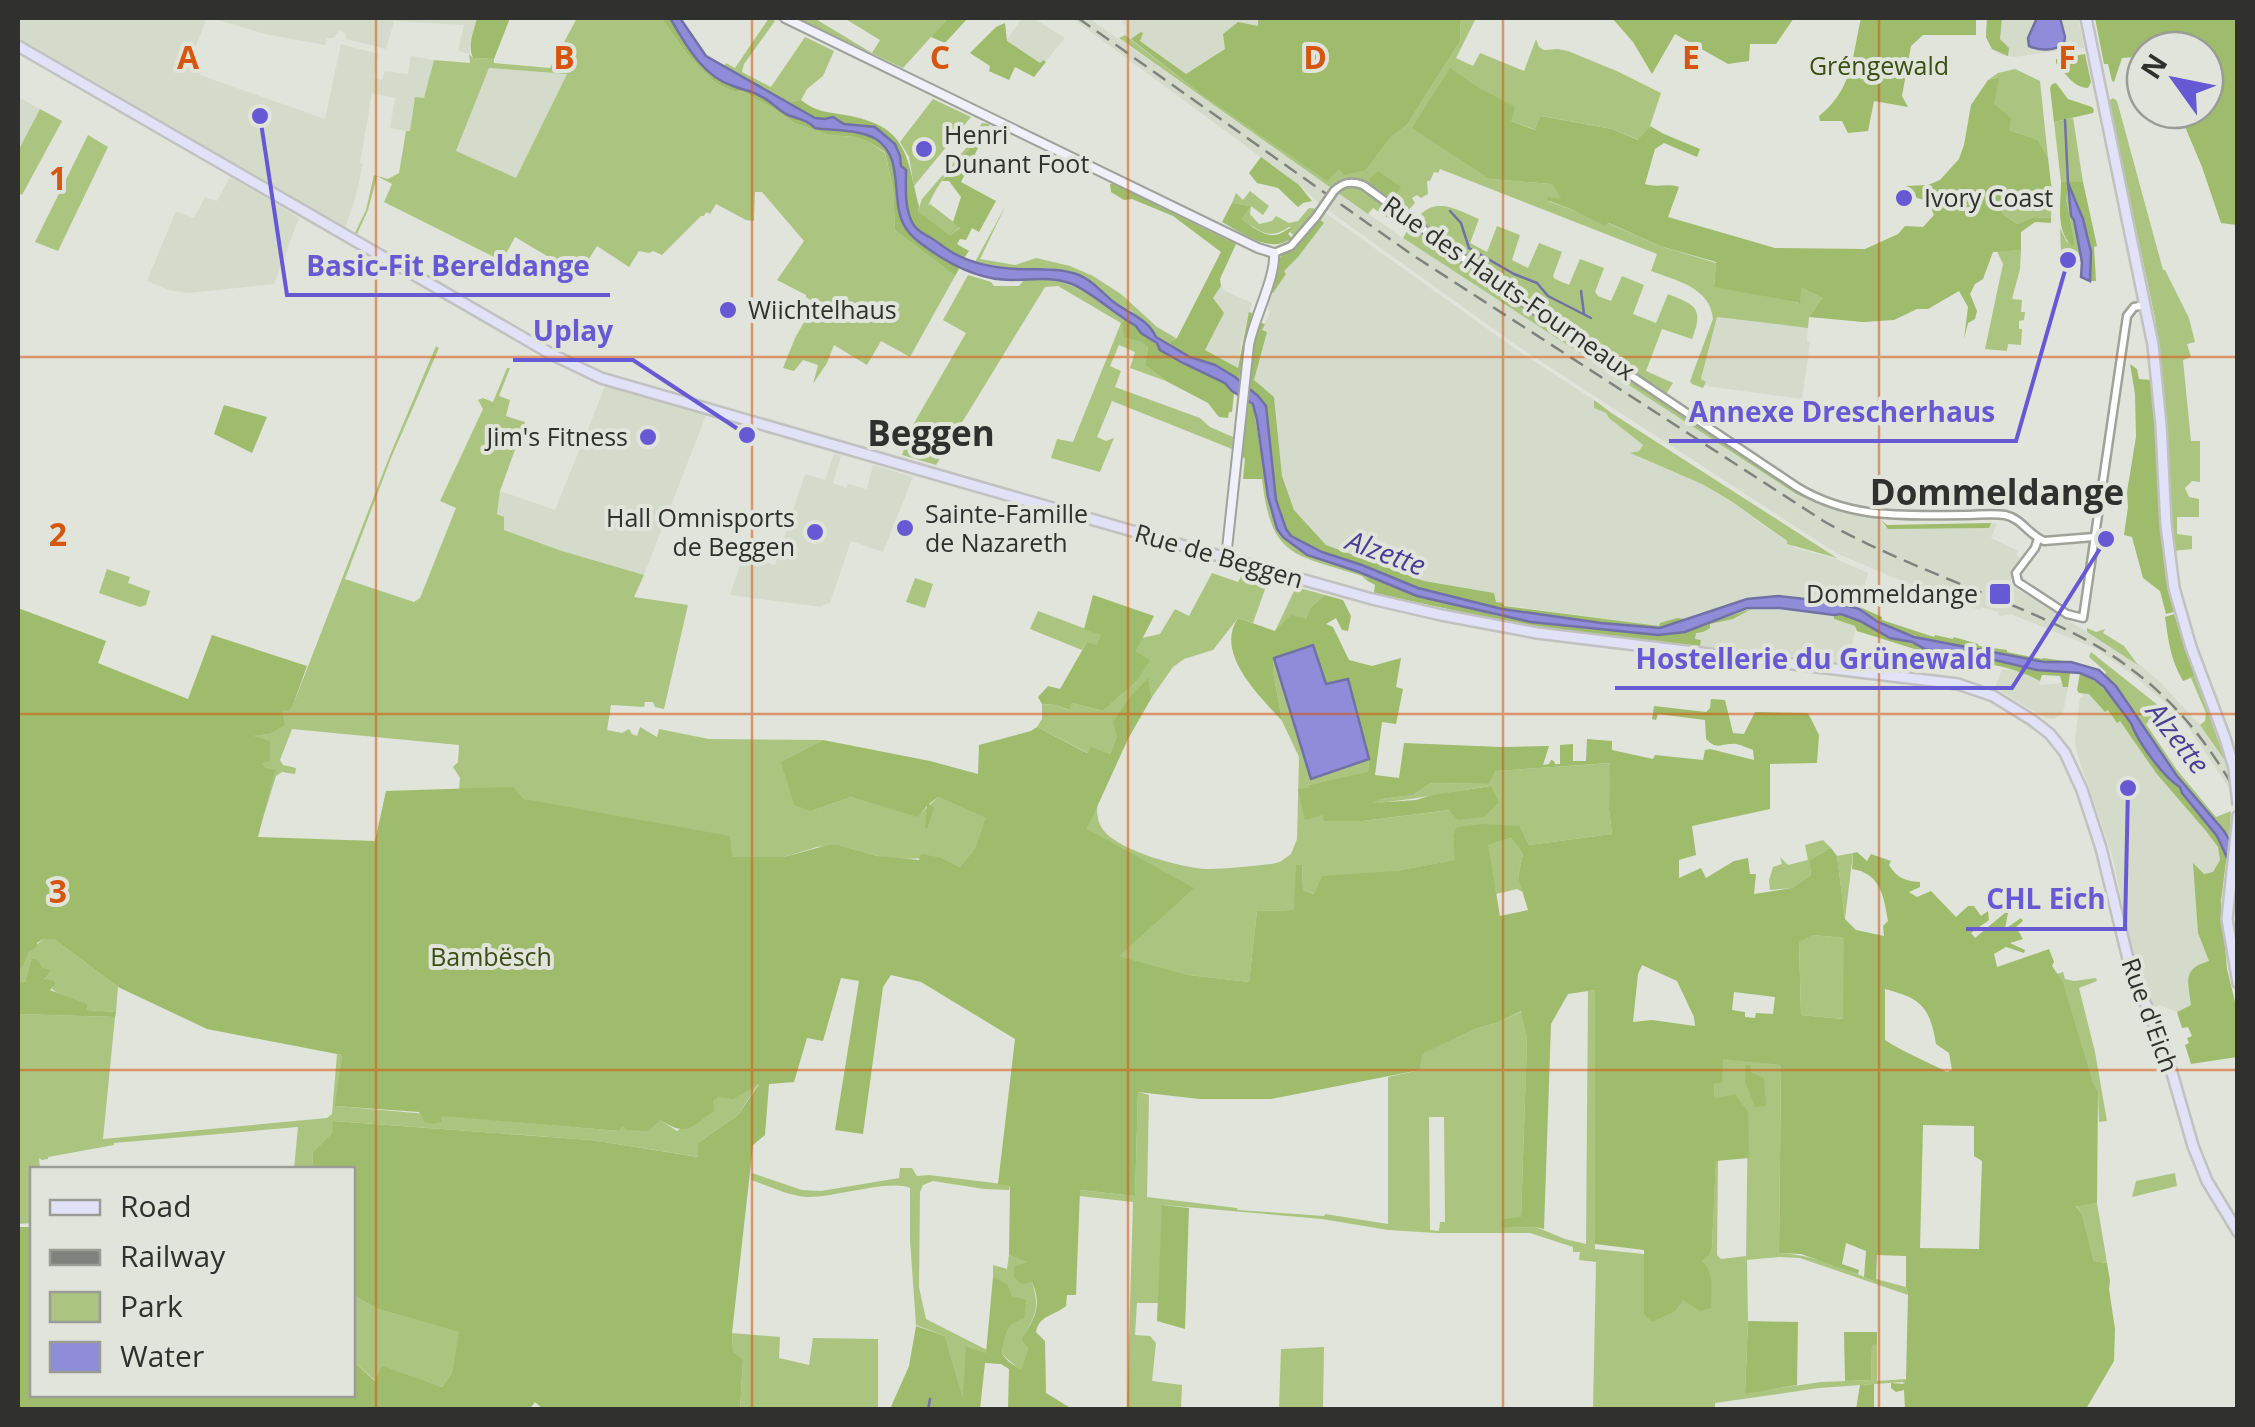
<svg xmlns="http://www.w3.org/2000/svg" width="2255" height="1427" font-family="'Open Sans',sans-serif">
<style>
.built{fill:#d4dbca}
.green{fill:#abc580;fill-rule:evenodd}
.forest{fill:#9ebc6b;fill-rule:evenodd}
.water{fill:#8f8dda;stroke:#7271a6;stroke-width:2.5}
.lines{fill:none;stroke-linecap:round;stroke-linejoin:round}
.stream{stroke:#7271a6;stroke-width:2.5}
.tertiary-casing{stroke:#9ea299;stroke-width:11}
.secondary-casing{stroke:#9ea299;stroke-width:12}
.primary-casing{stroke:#c1c1c0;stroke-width:14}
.tertiary{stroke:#fff;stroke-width:6}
.secondary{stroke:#f0f0fb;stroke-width:8}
.primary{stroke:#e1e2f7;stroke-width:9}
.rail{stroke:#80837d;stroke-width:2.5;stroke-dasharray:15 8;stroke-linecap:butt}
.tertiary-bridge-casing{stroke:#9ea299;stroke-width:11;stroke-linecap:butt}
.primary-bridge-casing{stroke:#c1c1c0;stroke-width:14;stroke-linecap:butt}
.tertiary-bridge{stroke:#fff;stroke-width:6}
.primary-bridge{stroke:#e1e2f7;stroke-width:9}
.grid{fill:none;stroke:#d6550f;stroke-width:2.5;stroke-opacity:0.55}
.poi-dot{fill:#6759d3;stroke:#e0e4da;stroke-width:4}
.labels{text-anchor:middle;stroke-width:8;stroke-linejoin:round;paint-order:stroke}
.park-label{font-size:25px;fill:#3b4e13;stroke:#e0e4da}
.poi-label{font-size:25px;fill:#30312e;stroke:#e0e4da;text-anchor:start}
.street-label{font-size:25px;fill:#30312e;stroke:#e0e4da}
.water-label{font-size:28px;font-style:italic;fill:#483e98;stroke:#e0e4da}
.district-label{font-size:35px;font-weight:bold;fill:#30312e;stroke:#e0e4da}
.grid-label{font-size:32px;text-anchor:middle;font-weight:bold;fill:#d6550f;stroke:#e0e4da;stroke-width:8;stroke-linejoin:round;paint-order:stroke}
.leader{fill:none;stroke:#6759d3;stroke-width:4}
.callout-dot{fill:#6759d3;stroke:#e0e4da;stroke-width:4}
.callout-label{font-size:28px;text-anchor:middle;font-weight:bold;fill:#6759d3;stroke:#e0e4da;stroke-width:8;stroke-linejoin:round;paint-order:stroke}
</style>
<rect width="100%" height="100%" fill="#e0e4da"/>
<g class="built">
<path d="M18,18H207L188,66L201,71L200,75L325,119L341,44L378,54L374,78L382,80L385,71L408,74L411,56L434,60L424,99L415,98L410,132L390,128L395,98L372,93L360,163L363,164L355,199L343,233L18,46Z"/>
<path d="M212,18H477L469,48L470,54L458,51L464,25L394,21L386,49L346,39L345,33L339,31L334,38H327L325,45L265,34Z"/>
<path d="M1022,18H1033L1065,38L1045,62L1043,61L1040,64L1006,41Z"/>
<path d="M1072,18H1089L1403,238L1796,494L1858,516L1881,520L1884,527L1988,528L1991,523L1997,524L1991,538L2018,551L2016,555L2020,558L2010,571L2012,572L2010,585L2139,664L2160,682L2200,725L2219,750L2237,781V800L2182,718H2179L2169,706L2133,675L2095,648L2011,614L2002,616L1998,615V612L1981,607L1980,610L1949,601L1836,553L1516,345L1321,205L1299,185Z"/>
<path d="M1126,18H1300L1197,91L1125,35L1126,26L1123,23Z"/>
<path d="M1987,18H2078L2084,48L2013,57L2001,55L1992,49L1986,37Z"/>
<path d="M489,68L567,74L516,179L456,152Z"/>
<path d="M18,97L40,109L18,151Z"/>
<path d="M230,177L299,218L274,284L188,293L169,290L147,281L176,211L194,218L205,197L217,201Z"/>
<path d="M1324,212L1514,348L1594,400V408L1606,413L1609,418L1643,445L1640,451L1632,452L1640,458L1702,484L1732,502L1795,548L1834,558L1868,573L1859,609L1832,602L1761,597L1747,599L1686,619L1677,618L1661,623L1660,626L1503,605L1496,602L1494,593L1424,581L1326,545L1294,510L1282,476L1274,397L1253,380L1261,330L1270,313L1267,306V302L1286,274L1284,271L1298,257L1324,223L1319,219Z"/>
<path d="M1221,286L1225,291L1252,303L1241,344L1238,369L1205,350L1224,313L1212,299Z"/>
<path d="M1717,317L1808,328L1807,341L1810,342L1802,399L1705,386L1706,382L1701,380Z"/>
<path d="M608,385L706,415L644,575L559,550L504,530V517L497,514L500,491L555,510L604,389Z"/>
<path d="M834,454L841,456L833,483L846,488L848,484L867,489L873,465L913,477L883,552L851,541L830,603L823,605L822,607L730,595L743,556L775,565L805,474L825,480Z"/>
<path d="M1753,608L1808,611L1834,615L1835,620L1856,626L1848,663L1700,646V640L1695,639V632L1710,624L1733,619Z"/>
<path d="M2002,669L2024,672L2040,681L2039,685L2062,683L2063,687H2068L2063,713L2054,719L2046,718L1995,688Z"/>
<path d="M2083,693L2090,694L2105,711L2108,710L2117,722L2120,721L2156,773L2207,831L2218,847L2220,860L2213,872L2204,874L2195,865L2198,933L2209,961L2188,981L2191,1005L2177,1012L2160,1005L2153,1008L2133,959L2113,858L2076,750L2075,740L2080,698H2083Z"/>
</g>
<g class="green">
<path d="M577,18H661L687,54L712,80L723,87L735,92L742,91L776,110L794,123L829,135L855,137L869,142L885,153L893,188L895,230L955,276L910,357L881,341L867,365L834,345L827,363L813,384L818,365L803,360L794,371L783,368L795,338L815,303L806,297V295L777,280L804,241L762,192H755L754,221L746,220L716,204L710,214L706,212L704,216H701L662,255L653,251L649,253L639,251L629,267L597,246L579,275L515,237L502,261L384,202L392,184L377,176L368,210L357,234L355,233L366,210L374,175L388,179L399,173L406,131H410L415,97L424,98L434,60L470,63L469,54L473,58L494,59V63L550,68ZM489,68L567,74L516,178L456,151Z"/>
<path d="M769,18L775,21L744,64L742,72L771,87L805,37L834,51L823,76L807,89L801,100L793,101L791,104L730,69L723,68L726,63L735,68Z"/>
<path d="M797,18H814L872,53L880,40L844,18H948L903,68Z"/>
<path d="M1461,18H1476L1456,58L1473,66L1480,53L1524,71L1536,39L1539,47L1544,50L1558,49L1568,51L1619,72L1661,93L1650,126L1639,140L1612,129L1542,116L1536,130L1511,121L1483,90L1451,69L1490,179L1552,184L1562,200L1548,201L1608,223L1660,246L1716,263L1714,286L1799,303L1800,286L1822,298L1809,317L1808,328L1717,317L1701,379L1706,382L1703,388L1692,384L1690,381L1713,319C1710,287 1677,281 1651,271L1657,254L1440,169L1438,173L1434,172L1430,181H1427L1428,194L1421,198L1417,195L1412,198L1415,203L1404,215L1427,230L1423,221L1425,218L1421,214C1439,197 1459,211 1479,219L1470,243L1487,252L1497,226L1520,235L1512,260L1528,268L1539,243L1562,252L1553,276L1555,279L1569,285L1580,259L1604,268L1595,292L1598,296L1611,301L1622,276L1644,285L1633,314L1656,323L1668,294C1696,305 1704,308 1692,339L1662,329L1646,371L1673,383L1664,397L1810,494L1808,499L1796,494L1403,238L1407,231L1373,208L1368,214L1119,38L1125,35L1197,91L1339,169L1366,170L1392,136L1407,125L1460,41Z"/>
<path d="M2015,69L2040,81L2048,158L2038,140L2009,130L2003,113L1993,104L1998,77L1988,80L1998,73Z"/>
<path d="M2113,98L2117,101L2163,270H2165L2189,318L2195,342L2187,344L2191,357L2183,360L2191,441H2200V482L2192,481L2185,488L2189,497L2199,499V517H2177V534L2192,536V549L2173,551L2163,383L2155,318L2109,101Z"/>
<path d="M933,99L971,117L914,186L909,157L900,142Z"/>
<path d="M40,109L62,121L22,195L18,193V151Z"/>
<path d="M2073,118L2083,182H2061L2054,122Z"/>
<path d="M982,123L990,124C983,138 977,139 968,150C951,168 937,184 928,206L930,204L960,227L950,237L918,211L922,199L973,140L972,138Z"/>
<path d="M88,135L108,147L58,251L35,242Z"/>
<path d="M2037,186L2047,194L2052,192L2051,218L2034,217L2017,224L2003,214L2001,205L2015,192Z"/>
<path d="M2069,190L2082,262H2080L2077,251L2061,253L2060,228L2067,242L2075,244L2066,197Z"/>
<path d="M1250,191L1269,206L1263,215L1251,206L1250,214L1259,224L1272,221L1276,216L1289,223L1298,221L1309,208L1318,209L1295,237L1290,232L1293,228L1289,227C1267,242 1260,229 1240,219L1250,206L1232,203L1236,193L1243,200Z"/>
<path d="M1006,205L980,259L1015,265L1036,258L1070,266L1093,276L1121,294L1157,327L1176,338L1171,341V345L1156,337L1130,310L1118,306L1091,282L1050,268L1016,269L975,262Z"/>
<path d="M2021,250L2020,269L2012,299L2022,300L2021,312H2025L2024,320L2019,321V329H2022L2021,345L2008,344L2007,351L1985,349L2003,264L1997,251Z"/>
<path d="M968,275L991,282L994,286H1019L1023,281L1010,280C1064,273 1082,289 1124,320L1122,323L1148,347L1145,365L1166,381L1130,368L1135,352L1119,345L1110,366L1121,371L1115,387L1200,418L1210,427L1233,437L1232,449L1112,401L1097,437L1106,441L1114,438L1100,472L1051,458L1057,439L1073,442L1121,323L1058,286L1045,287L936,465L902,455L905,446L902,444L966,333L943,320Z"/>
<path d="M436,346L439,348L391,458L345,579L414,602L420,598L456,508L440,501L483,409L478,400L483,398L493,402L507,368H510L499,396L510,400L506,416L525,422L500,491L497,514L504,517V530L559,550L644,575L634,597L688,605L664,709L655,707L653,702H645L644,707L611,705L607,730L622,733L629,729L632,734L637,736L640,727L657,737L659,729L709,739L823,740L782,762L811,811L851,797L918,816L938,797L987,818L975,848L960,867L942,858L893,859L877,856L839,845L817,847L784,857H732L524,799L513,788L459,790L460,778L453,767L458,762L459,745L292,729L280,760L283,765L296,768L295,774L282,772L276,776L257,837L266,768L261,762L257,739L251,736L269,734L281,711L293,705L390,455Z"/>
<path d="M1594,400L1613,414L1837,558L1787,544V541L1731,501L1702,484L1630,453L1639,451L1643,445L1609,418L1606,413L1594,408Z"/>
<path d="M1262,479H1265C1277,561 1306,550 1370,576L1366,580L1362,576C1294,554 1271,559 1262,479Z"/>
<path d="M107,569L130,577L128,583L150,591L146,605L140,607L99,593Z"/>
<path d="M1244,571L1269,578L1253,623L1238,618L1213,650L1184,659L1173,667L1152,697L1148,679L1117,736L1110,754L1092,748L1088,753L1037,727L1042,719V704L1056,705L1068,710L1072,703L1103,711L1137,681L1149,660L1136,651L1142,638L1160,634L1175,609L1189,616L1212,573L1238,582Z"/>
<path d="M915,578L933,584L925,608L906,602Z"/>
<path d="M1296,587L1325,595L1310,608L1306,619L1275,631Z"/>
<path d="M1038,611L1102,635L1097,646L1087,642L1082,650L1030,629Z"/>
<path d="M2087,628L2096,632L2105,629L2103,633L2124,646L2138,665L2087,632Z"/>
<path d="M2091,652L2164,710L2146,724L2177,770L2216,817L2231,811L2229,842L2224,831L2177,776L2116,686L2105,675L2106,672L2089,657Z"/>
<path d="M1274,658L1311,778L1369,759L1368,773L1309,785L1307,788L1323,814L1325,821H1363L1450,810L1490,786C1450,792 1411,800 1370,804L1381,799L1413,795L1431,783L1489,784L1496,771L1611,763L1609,809L1612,834L1529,845L1520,826L1453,835L1456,860L1395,871L1315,894L1303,890L1302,865L1294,910L1257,911L1249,982L1189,975L1118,956L1087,829L1098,801C1096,812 1097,822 1104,831C1120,851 1182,868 1207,869C1228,869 1250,866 1271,864L1280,862L1291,854L1297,839L1299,757L1282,721L1273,671Z"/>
<path d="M2195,676L2226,762L2200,725L2205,721L2206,713L2191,678Z"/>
<path d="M1511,838L1523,854L1518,877L1525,893L1517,889L1496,894L1487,845Z"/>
<path d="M1823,840L1831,848L1809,860L1811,875L1792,888L1770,890L1769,880L1773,867L1782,864L1780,857L1788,865L1808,860L1805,845Z"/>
<path d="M1853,853L1845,919L1837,856Z"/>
<path d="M1813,935L1844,938V1019L1801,1015L1799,941Z"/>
<path d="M43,939H54L118,987L116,1012L87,1010L86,1004C66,996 43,993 43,968L31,959L25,982L18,981V964L22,967L29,952Z"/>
<path d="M2063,972L2065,979L2074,981L2096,978L2097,981L2079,988L2095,1052L2107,1121L2099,1122L2098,1091L2093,1082L2063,983L2057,974Z"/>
<path d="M1596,990L1595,1249L1644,1254L1645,1315L1702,1261L1712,1247L1716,1160H1718L1717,1255L1721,1259L1746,1256L1748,1112L1715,1100L1714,1083L1723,1058L1781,1065L1779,1253C1813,1255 1842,1267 1873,1281L1876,1279L1906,1287L1908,1295L1800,1258L1779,1257L1747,1260L1748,1321L1745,1393L1821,1382L1871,1380L1872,1344H1877V1381L1906,1379L1904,1385L1903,1382L1819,1388L1715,1403V1409H1593L1596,1262L1579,1260L1580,1252H1573V1247L1530,1233H1436L1388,1230L1322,1219L1163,1205L1158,1303H1137L1135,1335L1150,1336L1156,1343L1152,1381L1182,1385L1181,1409H1127L1133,1202L1079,1196V1190L1135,1196L1138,1092L1149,1095L1147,1197L1237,1208L1238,1210L1324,1216L1325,1214L1388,1224V1077L1420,1070L1421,1054L1475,1029L1499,1022L1522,1011L1527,1039L1521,1218L1504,1228L1536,1227L1565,1239L1586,1244L1588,991ZM1429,1117H1444L1445,1222H1440L1439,1231L1430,1230Z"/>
<path d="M18,1014L115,1017L103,1139L327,1118L332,1114L337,1054L342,1055L336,1106L619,1131L623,1127L660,1120L677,1131L719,1097L760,1081L738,1115L698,1143L699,1157L591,1140L334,1121L332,1133L313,1152L312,1169H294L298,1127L114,1143V1145L48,1157V1159L42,1160L39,1158L40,1169L32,1170V1223L18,1224Z"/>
<path d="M900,1168H912L917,1176L929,1175L1010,1185L1009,1190L984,1189L933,1181L923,1185L920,1192L919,1287L926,1319L987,1350L986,1354L967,1346L964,1402L945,1336L916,1325L910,1240V1188C888,1179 835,1198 806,1197C787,1195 769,1186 751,1180L752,1173L802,1190L821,1191L899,1178Z"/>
<path d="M2175,1173L2177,1186L2132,1197L2136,1181Z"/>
<path d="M2097,1203L2107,1263L2094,1261L2082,1214L2076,1205Z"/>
<path d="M1009,1255L1028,1262C1035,1303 1045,1302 1021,1340L1028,1349L1021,1371L1002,1354L1004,1332L1015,1321L1012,1296L993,1277V1265L1007,1269Z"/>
<path d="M353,1295L378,1309L460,1332L452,1372L442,1387L382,1367L376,1381L353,1361Z"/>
<path d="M732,1333L780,1337L779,1358L809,1365L813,1338L878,1339V1409H740L743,1359L733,1352Z"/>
<path d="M1324,1347L1323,1409H1279L1281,1349Z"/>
</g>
<g class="forest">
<path d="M477,18H510L494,59L473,58C467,45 474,31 477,18Z"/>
<path d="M661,18H670L690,51L743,87L765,98L789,116H796L812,124L815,128C834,131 862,129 877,141C904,161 889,197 903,223C909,234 947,261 960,267L955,276L895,230L893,188L885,152L869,142L855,137L829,135L794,123L776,110L742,91L735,92L723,87L712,80L687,54Z"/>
<path d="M948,18H968L945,43L931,37Z"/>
<path d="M1258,18H1461L1460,41L1407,125L1392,136L1366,170L1344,175L1339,169L1327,181L1197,91L1131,39L1141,32L1143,33L1140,41L1186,74L1225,49L1223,34L1238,22L1258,26Z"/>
<path d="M1612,18H1794L1776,44H1750L1749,61L1728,64L1675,34L1652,74L1633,42Z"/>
<path d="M1861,18H1976V35H1923L1911,46L1902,96L1908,107L1874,101L1868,131L1848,133L1842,121H1820L1819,116C1853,89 1852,57 1861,18Z"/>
<path d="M1987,18H2002L2000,39L2009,48L2008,56L1992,49L1986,37Z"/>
<path d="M2095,18H2237V225L2221,223L2202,167L2178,110H2205V50H2145V56L2122,58L2114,82L2112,81L2108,64H2104Z"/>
<path d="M1005,23L1007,41L1040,63L1043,60L1046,62L1034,77L1015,67L1009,80L989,71L990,66L970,53L996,27Z"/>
<path d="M2085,54L2091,82L2088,88C2074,88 2065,73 2056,63V59Z"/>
<path d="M1450,68L1483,90L1515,107L1511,121L1535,130L1541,116L1612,129L1638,140L1650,126L1664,134L1700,149L1697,157L1664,143L1655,149L1645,184C1657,188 1667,183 1679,187L1668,217L1775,248L1865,249L1898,234L1905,226L1923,227L1934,215L1928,201L1917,198L1906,189V186L1928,185L1940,180L1959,159L1964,145L1971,105L1988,80L1999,77L1994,104L2011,118L2009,130L2038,140L2048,158L2052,192L2047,194L2037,187L2028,198L2015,192L2001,205L2003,214L2017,224L2034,217L2051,218V223L2035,222L2021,232V250L1993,252L1983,279L1975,284L1970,294L1977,311L1975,319L1968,323L1964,339L1968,307L1959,291L1928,309H1917L1894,320L1863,322L1809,317L1822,298L1801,287L1800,303L1714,287L1716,262L1660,246L1609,223L1604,225L1573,210L1547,200L1548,197L1561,199L1552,184L1490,179L1412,128Z"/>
<path d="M2056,83L2068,99L2092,107L2094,110L2093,113L2054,122L2050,88L2052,84Z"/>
<path d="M801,100C816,112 827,112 845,115C908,126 906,154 919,206L918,211L950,236L960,228L953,222L961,197L949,181H942L973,144L983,138L961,182L996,201L979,232L972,228L966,240L960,239L957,244L969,251L964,258L920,233L913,223L907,207L906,171L901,166L900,156L894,144L875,128L844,124L833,117C817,122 805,112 791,104L793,101Z"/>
<path d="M1261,157L1299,185L1312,201L1303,203L1298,207L1278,188L1257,183L1249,173Z"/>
<path d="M1378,171L1401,187L1397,193L1385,194L1370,183L1369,179Z"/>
<path d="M2061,182H2083L2097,246L2094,247L2096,281H2090C2094,257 2083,205 2069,187L2066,198L2075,244L2072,246C2055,230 2061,204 2061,182Z"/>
<path d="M1114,183L1155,201L1158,206L1236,244L1220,279L1221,286L1213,298L1224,313L1205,350L1238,368L1249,312L1252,313L1244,344L1239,381C1217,366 1193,359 1171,345V341L1177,338L1221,252L1173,216L1132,199L1124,200L1111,192L1110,184Z"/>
<path d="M1232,203L1251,206L1241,219C1251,225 1265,239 1279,234C1284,232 1288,228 1294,227L1288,234L1292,238C1270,255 1243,233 1222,222Z"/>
<path d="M1319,219L1324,223L1298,257L1284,271L1286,274L1273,293L1269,289L1280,257L1301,241Z"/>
<path d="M1124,320L1137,326L1141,333L1183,363L1225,383L1234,393L1232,412H1229L1228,418L1219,417L1208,403L1166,381L1145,365L1148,347L1142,342L1124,337L1122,323Z"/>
<path d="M1261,323L1265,324L1262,330L1267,332L1254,380L1274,397L1282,476L1294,510L1326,545L1424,581L1494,593L1496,602L1503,603L1504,606L1659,626L1660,623L1677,618L1686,619L1660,628L1601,623L1502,609L1418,589L1362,565L1311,547L1291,536L1286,529L1276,500L1258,396L1249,388C1251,367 1250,340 1261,323Z"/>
<path d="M2130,364L2137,369L2139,379L2151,380L2162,538L2174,612L2166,614L2160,591L2143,578L2132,537L2124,535L2128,507L2127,492L2136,437L2135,394Z"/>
<path d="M1247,401L1253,404L1265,479H1243L1245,458L1241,457Z"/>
<path d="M224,405L267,417L252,453L214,434Z"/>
<path d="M1881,520L1887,525L1991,523L1989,528L1888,529Z"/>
<path d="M1370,576L1390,586L1498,616L1631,633L1685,632L1753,608L1733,619L1710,624V628L1703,632L1696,633L1695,639L1701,640L1700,646L1531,627L1374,593L1375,585L1366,580Z"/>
<path d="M1093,595L1154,616L1136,651L1150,660L1137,681L1103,711L1072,703L1069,710L1056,705L1042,704L1038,697L1048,686L1060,689L1087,642L1097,645L1101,635L1084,629Z"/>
<path d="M1325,595L1343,600L1351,616L1348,631L1342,630L1336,618L1326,624L1333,627L1349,660L1372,666L1401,658L1396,687L1403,689L1396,724L1382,722L1375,775L1399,778L1404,743L1501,747L1549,746L1543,765L1549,764L1551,760L1554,761L1555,764H1560V745L1573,744V761H1586L1587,739L1612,741V750L1653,759L1655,755L1703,760L1705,750L1710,749L1754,760L1753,750C1747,748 1738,743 1732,744C1719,744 1717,750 1706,739L1705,720L1658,714L1656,720L1652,719L1654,706L1706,712L1710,708L1711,699L1725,700L1733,733L1744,734L1755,712L1808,713L1819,735L1817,763L1770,764V809L1692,826L1696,855L1679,860V878L1701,868L1706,878L1734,861L1748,858L1750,874H1756L1754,894L1792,888L1811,875L1809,860L1831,848L1837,856L1845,919L1856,930L1884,936L1883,926L1888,921C1884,896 1880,873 1852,869L1853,853L1857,852L1867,861L1871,854L1891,861L1889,865C1897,878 1905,881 1920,882V887L1909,892L1917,897L1931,891L1956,917L1968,906H1974L1981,916L1988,911L1989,920L1971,933L1975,938L2019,901L2008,913L2005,929L2021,918L2023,921L2016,927L2023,939L2010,943L2025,950L2024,953L2006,947L1994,954L1997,967L2049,949L2054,962L2052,966L2063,982L2093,1082L2098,1091L2097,1203L2076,1206L2082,1214L2094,1261L2107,1263L2110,1281L2109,1289L2115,1329L2114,1361L2086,1409H1905L1904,1390L1896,1392L1891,1388V1383L1904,1384L1906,1379L1908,1295L1906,1287V1256L1877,1255L1876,1282L1864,1277L1866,1251L1846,1243L1842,1264L1859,1270L1858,1274L1801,1254L1779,1253L1781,1065L1723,1059L1722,1083H1714L1715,1099L1735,1094L1748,1112L1749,1158L1716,1161L1712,1247L1709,1255L1702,1261C1715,1273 1711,1291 1711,1308L1700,1311L1683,1300L1675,1311L1652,1322L1644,1314V1250L1595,1244V990L1568,994L1551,1024L1544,1229L1536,1227L1504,1228L1501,1224L1504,1219L1521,1217L1527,1039L1521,1011L1499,1022L1475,1029L1422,1054L1420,1070L1271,1099H1200L1138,1092L1135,1196L1080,1190L1076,1295H1067L1066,1306C1054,1316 1039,1315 1036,1332L1045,1341L1046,1393L1072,1409H1008L1009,1369L1001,1364L985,1363L980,1409H890L909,1366L916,1326L945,1336L963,1398L966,1346L986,1353L993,1277L1007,1284L1012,1296L1026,1300L1024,1319C1005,1323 1004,1337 1002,1354L1008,1361L1021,1370L1028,1349L1021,1340C1034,1319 1043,1307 1032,1282L1022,1284L1014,1277V1267L1027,1262L1009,1255L1010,1186L998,1184L1015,1039L921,982L891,975L883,987L863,1134L835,1130L859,981L841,978L823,1041L807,1038L794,1082L769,1084L765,1135L753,1145L732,1333L733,1352L743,1359L740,1409L544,1410L535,1402L529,1410L18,1409V1227H32V1394H352L353,1361L375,1381L382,1366L442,1387L452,1372L459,1332L378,1309L353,1295L352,1170L312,1169L313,1152L332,1133L333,1121L591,1140L698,1157V1143L738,1115L759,1084L733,1099L719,1097L713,1102L714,1111C689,1128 688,1137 660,1120L648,1131L627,1130L623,1127L619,1131L442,1116L441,1122L432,1124L425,1122L419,1112L335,1106L342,1055L207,1029L118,987L54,939H43L37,943V946L29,952L22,968L18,964V608L106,641L98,663L188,699L212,635L307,666L293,705L289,710L282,711L285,725L269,734L253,736L270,741V761L262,763L266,768L275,770L258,837L375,841L386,791L513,787L524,799L730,836L732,857H784L828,845H839L877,856L919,860L921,854L942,858L960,867L975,848L986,818L938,797L929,804L934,808L927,829L925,828L927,806L918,817L851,797L811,811L794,805L781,762L823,740L930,761L978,774L979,745L1031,731L1037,727L1087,753L1091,747L1110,754L1117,736L1113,722L1129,698L1148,678L1152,697L1128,739L1087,829L1194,888L1119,956L1189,975L1249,982L1257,911L1294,910L1296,865H1302L1303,890L1314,894L1322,876L1395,871L1455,860L1453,835L1457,827L1484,824L1520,826L1529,845L1612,834L1609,809L1610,763L1496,771L1489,784L1431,783L1413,795L1381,799L1373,803L1416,800L1432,795L1491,786L1499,802L1484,817L1458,820L1449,810L1363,821H1324L1323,815L1305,820L1298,789L1307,788L1309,785L1368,772L1369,759L1348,680L1327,684L1274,658L1273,671L1282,721C1260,696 1214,654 1238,618L1275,631L1291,615L1306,619L1310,608ZM1511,838L1523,854L1518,877L1528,910L1500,916L1488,845ZM1813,935L1844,938L1843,1019L1801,1015L1799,942ZM1642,965L1677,981L1694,1017L1695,1026L1652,1020L1633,1022L1638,974ZM1885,989C1920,998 1930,1006 1936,1044L1949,1053L1952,1070L1947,1072C1926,1061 1905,1053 1885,1040ZM1734,992L1775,997L1773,1014L1756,1013L1755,1018L1745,1017V1012L1732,1010ZM1923,1125L1974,1126V1156L1982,1161L1979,1249L1920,1248Z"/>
<path d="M1860,607L1882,617V620L1934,637L1935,635L1953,639L1954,637L1978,644L1979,646L2007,650V652L2042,659L2043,658L2071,662C2024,663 1890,641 1860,607Z"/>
<path d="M1841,614L1860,621L1890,638L1922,646L1924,652L1857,631L1855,626L1834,619V615Z"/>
<path d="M2174,614L2195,676L2183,681C2170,657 2169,644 2165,617Z"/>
<path d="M1967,657L2070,673L2068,687H2063L2060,676L2042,675L2040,681C2019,669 1991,664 1967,660Z"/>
<path d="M2080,673C2104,683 2116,703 2131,723C2138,742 2163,777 2180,787L2182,793L2217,836L2227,854L2221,901L2227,969L2237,1010V1057L2191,1064L2185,1045L2189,1043L2187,1038L2192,1036L2188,1027L2182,1028L2177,1012L2191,1005C2188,981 2182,969 2209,961L2198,933L2193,863L2204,874L2213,872L2220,860L2218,847L2206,831L2156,773L2120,721L2117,723L2108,710L2105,712L2089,694L2079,693L2077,690Z"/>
<path d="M31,959H36L43,968L51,970L44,979L54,981L55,984L50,990L87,1004V1010L116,1012L115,1017L18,1014V981L25,982Z"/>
<path d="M1746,1065H1750L1751,1072L1764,1078L1766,1106L1755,1107L1745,1081Z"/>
<path d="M1162,1205L1189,1208L1185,1329L1157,1321Z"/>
<path d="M1748,1321L1798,1322L1797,1385L1745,1394Z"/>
<path d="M1844,1332H1877V1344L1872,1345L1871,1380L1845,1381Z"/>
<path d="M1874,1384V1409H1856L1860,1385Z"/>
</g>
<g class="water">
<path d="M670,18H680L706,56L815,118L825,119L833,117L844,124L875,127L895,144L900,156L901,166L906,170C906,188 904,208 913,224C918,232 923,233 931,238C938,242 943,247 950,251C969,263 995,268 1017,269C1038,270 1058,267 1079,275C1094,281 1103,294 1115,303C1130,314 1148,319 1156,337L1190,357L1215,365L1235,377L1258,396L1266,406L1276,500L1286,529L1291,536L1322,552L1362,565L1418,588L1502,609L1601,623L1660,628L1747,599L1778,596L1832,602L1859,609L1878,622L1914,637L2044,662H2071L2099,670L2116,686L2177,776L2224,831L2237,854V879L2217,836L2182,793L2180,787C2163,777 2138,742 2131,723L2104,687L2094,679L2080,673L2037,670L1999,661L1925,649L1912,642L1890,638L1860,621L1841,614L1834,615L1780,608H1747L1685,632L1658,635L1531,622L1417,596L1359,572L1307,555L1283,537L1277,529L1268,497L1257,420L1253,404L1232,391L1225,383L1183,363L1160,350L1157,343L1141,333L1136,326C1114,314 1095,294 1072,284C1051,276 1032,280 1011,280C978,280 945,262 919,242C914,238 907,231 904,225C890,199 905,158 876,139C859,129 834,131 815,128C806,119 798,119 788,115C779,111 771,101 762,97C752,91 743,90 733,86C702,76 685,43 670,18Z"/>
<path d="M2037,18H2060L2065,37L2064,44C2054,51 2040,51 2029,46L2028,38Z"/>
<path d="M2068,183L2083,219L2091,252L2090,281L2081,277L2082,262L2074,220L2071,216Z"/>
<path d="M1313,645L1326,684L1348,679L1369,759L1311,779L1274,658Z"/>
</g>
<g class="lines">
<g class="stream">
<path d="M2065,120L2068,183"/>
<path d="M1450,211L1461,223L1469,248L1514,274L1537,283L1548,296L1591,318"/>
<path d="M1581,291L1584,314"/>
<path d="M538,1409V1410"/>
<path d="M928,1410L930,1399"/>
</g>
<defs>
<g id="tertiary">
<path d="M1334,191C1343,182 1351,181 1363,185L1541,315L1797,487C1851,520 1905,515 1966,515C1978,515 1992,513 2005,515C2021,518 2029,535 2044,541L2094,537"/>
<path d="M1274,253L1291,246L1316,217"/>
<path d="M2038,539L2035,548L2016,573L2018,582L2067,614L2083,618L2127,316L2134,307L2145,305"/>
</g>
<path id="secondary" d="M785,18L1258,248L1274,253C1276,277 1254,318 1249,345L1226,558"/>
<g id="primary">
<path d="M2086,18L2153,345L2161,425L2166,525L2174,588L2191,647L2225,738"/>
<path d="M18,46L553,355L601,378L1240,562L1372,599L1441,615L1537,633L1958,684L1993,696L2032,720L2050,734L2065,753L2082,790L2101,848L2129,963L2168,1059L2193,1146L2207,1181L2238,1232"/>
<path d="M2238,816L2227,919L2238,983"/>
</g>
</defs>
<use href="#tertiary" class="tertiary-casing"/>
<use href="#secondary" class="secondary-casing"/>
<use href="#primary" class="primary-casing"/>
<use href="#tertiary" class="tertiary"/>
<use href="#secondary" class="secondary"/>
<use href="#primary" class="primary"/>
<path class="rail" d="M1078,18L1411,254L1825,522C1881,553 1941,576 2000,600C2047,620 2095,640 2135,672C2179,705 2211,748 2238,795"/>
<defs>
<path id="tertiary-bridge" d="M1316,217L1334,191"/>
<path id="primary-bridge" d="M2225,738L2234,768L2238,805"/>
</defs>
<use href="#tertiary-bridge" class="tertiary-bridge-casing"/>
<use href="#primary-bridge" class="primary-bridge-casing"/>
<use href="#tertiary-bridge" class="tertiary-bridge"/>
<use href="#primary-bridge" class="primary-bridge"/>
</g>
<path class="grid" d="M376,18V1410M752,18V1410M1128,18V1410M1503,18V1410M1879,18V1410M18,357H2238M18,714H2238M18,1070H2238"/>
<g class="poi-dot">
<circle cx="924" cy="149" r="10"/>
<circle cx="1904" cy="198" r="10"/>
<circle cx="728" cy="310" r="10"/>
<circle cx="648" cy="437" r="10"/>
<circle cx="905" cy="528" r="10"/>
<circle cx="815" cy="532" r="10"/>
<rect x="1988" y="582" width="24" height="24" rx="5"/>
</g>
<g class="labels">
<g class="park-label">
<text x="1879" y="75">Gréngewald</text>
<text x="491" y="966">Bambësch</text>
</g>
<g class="poi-label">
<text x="944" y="144">Henri<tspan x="944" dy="29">Dunant Foot</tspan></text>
<text x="1924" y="207">Ivory Coast</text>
<text x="748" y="319">Wiichtelhaus</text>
<text x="628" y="446" text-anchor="end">Jim's Fitness</text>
<text x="925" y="523">Sainte-Famille<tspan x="925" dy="29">de Nazareth</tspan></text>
<text x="795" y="527" text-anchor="end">Hall Omnisports<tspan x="795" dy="29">de Beggen</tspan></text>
<text x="1978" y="603" text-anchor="end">Dommeldange</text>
</g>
<g class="street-label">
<text transform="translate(1509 288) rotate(35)" y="9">Rue des Hauts-Fourneaux</text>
<text transform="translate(1219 556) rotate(16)" y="9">Rue de Beggen</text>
<text transform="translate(2150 1015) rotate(70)" y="9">Rue d'Eich</text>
</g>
<g class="water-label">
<text transform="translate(1386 553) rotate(20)" y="10">Alzette</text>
<text transform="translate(2178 738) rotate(52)" y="10">Alzette</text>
</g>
<g class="district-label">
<text x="931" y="446">Beggen</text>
<text x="1997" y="505">Dommeldange</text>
</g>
</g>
<g class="grid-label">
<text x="188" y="69">A</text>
<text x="564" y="69">B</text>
<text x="940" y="69">C</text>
<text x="1315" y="69">D</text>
<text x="1691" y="69">E</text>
<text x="2067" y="69">F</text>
<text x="58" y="190">1</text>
<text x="58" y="546">2</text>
<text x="58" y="903">3</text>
</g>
<path class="leader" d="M260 116L287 295H610M747 435L633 360H513M2068 260L2016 441H1669M2106 539L2012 688H1615M2128 788L2125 929H1966"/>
<g class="callout-dot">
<circle cx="260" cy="116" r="10"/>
<circle cx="747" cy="435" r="10"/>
<circle cx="2068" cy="260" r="10"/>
<circle cx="2106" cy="539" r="10"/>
<circle cx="2128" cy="788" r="10"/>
</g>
<g class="callout-label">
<text x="448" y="276">Basic-Fit Bereldange</text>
<text x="573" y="341">Uplay</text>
<text x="1842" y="422">Annexe Drescherhaus</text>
<text x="1814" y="669">Hostellerie du Grünewald</text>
<text x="2046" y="909">CHL Eich</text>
</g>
<rect width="2255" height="1427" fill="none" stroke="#30312e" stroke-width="40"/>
<rect x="30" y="1167" width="325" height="230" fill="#e0e4da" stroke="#9a9c95" stroke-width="2.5"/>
<rect x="50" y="1200" width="50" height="15" fill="#e1e2f7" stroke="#9a9c95" stroke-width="2.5"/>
<text x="120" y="1217" font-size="30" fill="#30312e">Road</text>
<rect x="50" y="1250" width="50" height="15" fill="#80837d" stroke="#9a9c95" stroke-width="2.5"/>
<text x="120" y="1267" font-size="30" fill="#30312e">Railway</text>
<rect x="50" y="1292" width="50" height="30" fill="#abc580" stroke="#9a9c95" stroke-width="2.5"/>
<text x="120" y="1317" font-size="30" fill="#30312e">Park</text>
<rect x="50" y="1342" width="50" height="30" fill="#8f8dda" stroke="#9a9c95" stroke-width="2.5"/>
<text x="120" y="1367" font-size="30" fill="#30312e">Water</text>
<g transform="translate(2175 80) rotate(303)"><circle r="48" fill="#e0e4da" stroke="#9a9c95" stroke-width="2.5"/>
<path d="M0-8L18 38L0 25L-18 38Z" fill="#6759d3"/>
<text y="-15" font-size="28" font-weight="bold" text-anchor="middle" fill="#30312e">N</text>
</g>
</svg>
